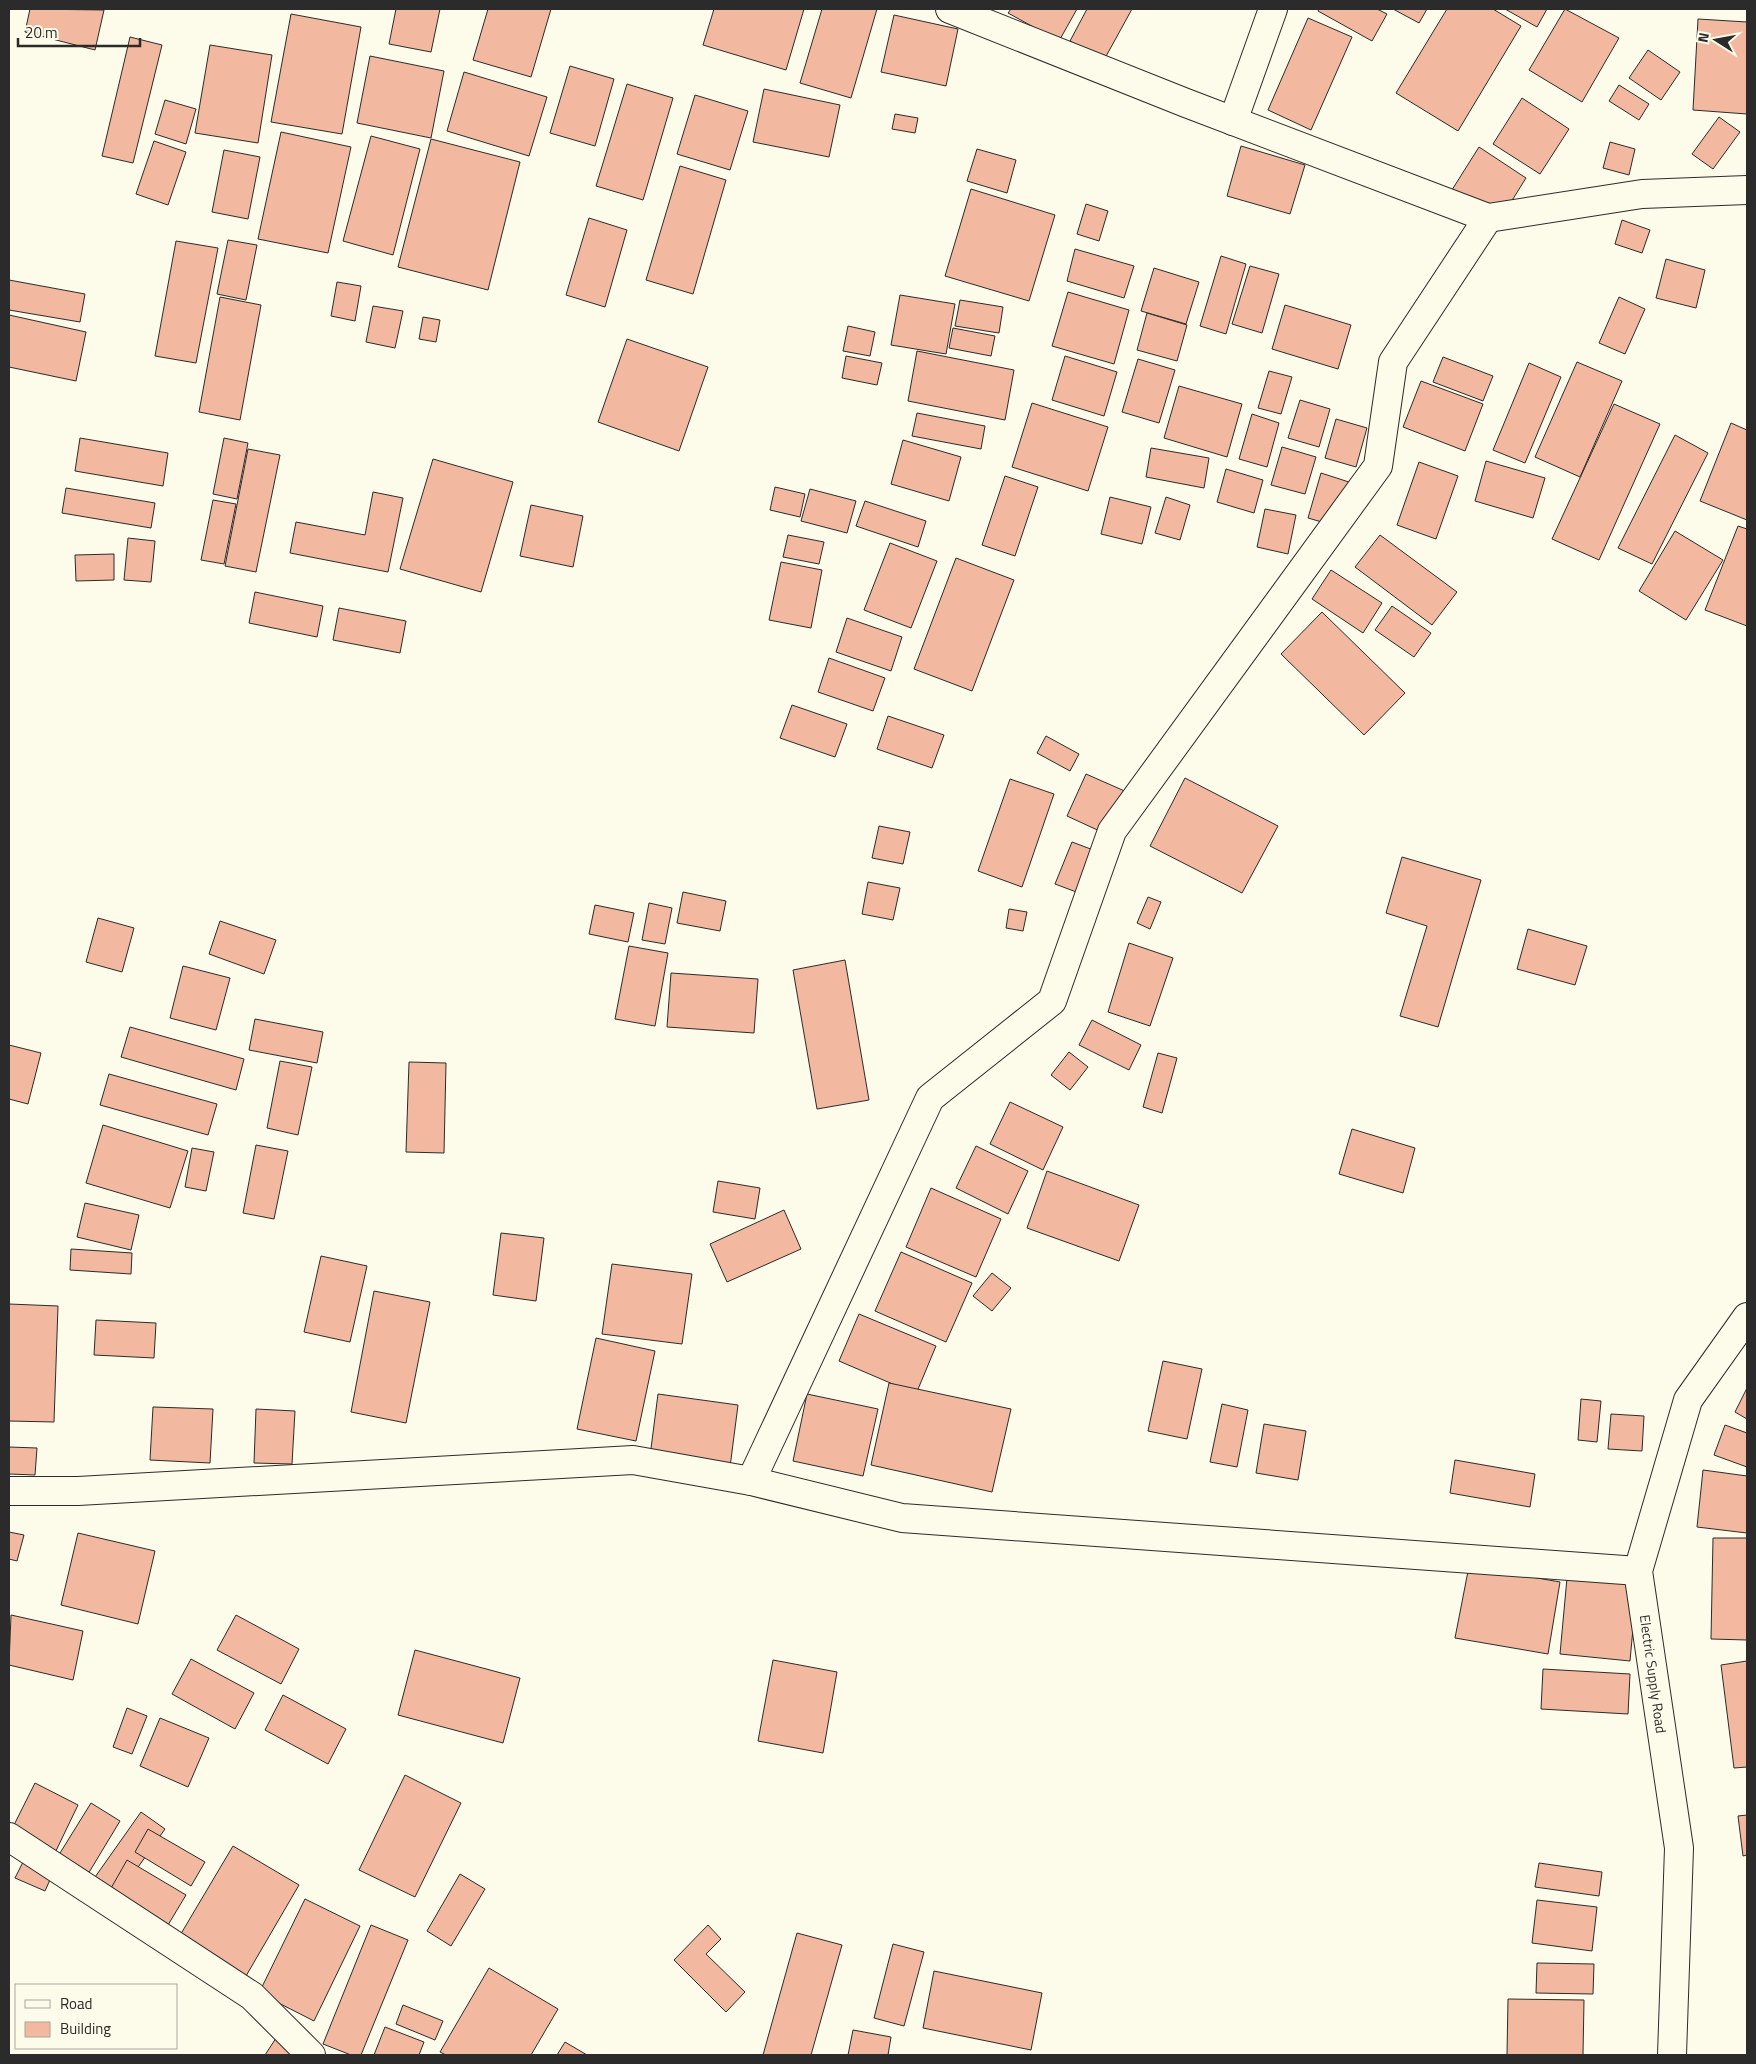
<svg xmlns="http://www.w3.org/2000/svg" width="1756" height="2064" font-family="'Titillium Web',sans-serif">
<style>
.building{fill:#f2b8a0;stroke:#2b2b2b}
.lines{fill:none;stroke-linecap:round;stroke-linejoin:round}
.street-casing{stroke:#2b2b2b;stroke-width:30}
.primary-casing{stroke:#2b2b2b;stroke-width:30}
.street{stroke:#fdfbea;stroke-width:28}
.primary{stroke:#fdfbea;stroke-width:28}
.labels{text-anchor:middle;stroke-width:4;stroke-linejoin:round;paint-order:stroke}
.street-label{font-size:14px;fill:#2b2b2b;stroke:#fdfbea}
</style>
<rect width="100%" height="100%" fill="#fdfbea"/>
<g class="building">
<path d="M30,9L104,10L95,50L25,32Z"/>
<path d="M396,9H440L431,52L389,44Z"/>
<path d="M488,9H551L531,77L473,60Z"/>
<path d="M714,9H804L786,70L703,45Z"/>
<path d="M822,9H877L851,98L800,83Z"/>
<path d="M1011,9H1077L1059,41L1008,13Z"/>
<path d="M1087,9H1132L1104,60L1070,41Z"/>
<path d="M1319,9H1377L1387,14L1372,41L1318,11Z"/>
<path d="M1393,9H1427L1419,23Z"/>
<path d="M1447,9H1493L1521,26L1458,131L1396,93Z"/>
<path d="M1505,9H1547L1537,27Z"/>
<path d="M1565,9L1619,38L1582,102L1529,70Z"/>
<path d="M291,14L361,27L342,134L271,122Z"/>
<path d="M894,15L958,29L946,86L881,72Z"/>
<path d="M1308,18L1352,37L1311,130L1268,110Z"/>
<path d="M1698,19L1747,22V114L1693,110Z"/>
<path d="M130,37L162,45L133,163L102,156Z"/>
<path d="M210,45L272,55L258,143L195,133Z"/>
<path d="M1648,50L1680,72L1661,100L1629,78Z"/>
<path d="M370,56L444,71L431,138L357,123Z"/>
<path d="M570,66L614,79L595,146L550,133Z"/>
<path d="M464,72L547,97L529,156L447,131Z"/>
<path d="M627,84L673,98L643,200L596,186Z"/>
<path d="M1619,85L1649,104L1639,120L1609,101Z"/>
<path d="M764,89L840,105L829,157L753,142Z"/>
<path d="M695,95L748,111L730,170L677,154Z"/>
<path d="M1522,98L1569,129L1540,174L1493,144Z"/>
<path d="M165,100L196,109L186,144L155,134Z"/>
<path d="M895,114L918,118L915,133L892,129Z"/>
<path d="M1719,117L1740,132L1713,169L1692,154Z"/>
<path d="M281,132L351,147L328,253L258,239Z"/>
<path d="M371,136L420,149L393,255L343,241Z"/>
<path d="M431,139L520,162L488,290L398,267Z"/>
<path d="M154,141L186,152L168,205L136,194Z"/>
<path d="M1610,142L1635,149L1629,175L1603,168Z"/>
<path d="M1241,146L1305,165L1290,214L1227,196Z"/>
<path d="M1479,147L1526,178L1498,223L1450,193Z"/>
<path d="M977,149L1016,160L1007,193L967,181Z"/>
<path d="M224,150L260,157L248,219L212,212Z"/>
<path d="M680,166L726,180L693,294L646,280Z"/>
<path d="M971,189L1055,215L1029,301L945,276Z"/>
<path d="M1086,204L1108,211L1099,241L1077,234Z"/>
<path d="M589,218L627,230L605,307L566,295Z"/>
<path d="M1622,220L1650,230L1642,253L1615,244Z"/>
<path d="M228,240L257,245L246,300L217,294Z"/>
<path d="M176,241L218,248L196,363L155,356Z"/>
<path d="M1075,249L1134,266L1124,298L1067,281Z"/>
<path d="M1221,256L1246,264L1226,334L1200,326Z"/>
<path d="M1666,259L1705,270L1696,308L1656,298Z"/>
<path d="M1250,266L1279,274L1262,333L1232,324Z"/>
<path d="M1154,268L1199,282L1186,324L1141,311Z"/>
<path d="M9,280L85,294L80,322L9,310Z"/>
<path d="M337,282L361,286L355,321L331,316Z"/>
<path d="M1068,292L1129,310L1114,364L1052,346Z"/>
<path d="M900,295L955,304L946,354L891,345Z"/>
<path d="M220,297L261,305L240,420L199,412Z"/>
<path d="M1619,297L1645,309L1625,354L1599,343Z"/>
<path d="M960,300L1003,307L999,333L955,326Z"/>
<path d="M1285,305L1351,325L1338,369L1272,349Z"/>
<path d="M373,306L403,311L395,348L366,342Z"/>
<path d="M1147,313L1187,325L1177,361L1137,350Z"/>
<path d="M9,315L86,332L76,381L9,367Z"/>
<path d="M423,317L440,320L436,342L419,339Z"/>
<path d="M848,326L875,332L870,356L843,351Z"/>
<path d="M953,328L995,336L991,356L949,348Z"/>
<path d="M627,339L708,367L679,451L598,422Z"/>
<path d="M917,351L1014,370L1005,420L908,401Z"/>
<path d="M846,356L882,363L877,385L842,378Z"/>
<path d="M1065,356L1117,372L1104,416L1052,400Z"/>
<path d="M1443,357L1493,376L1483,401L1433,382Z"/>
<path d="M1138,359L1175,370L1159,423L1122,412Z"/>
<path d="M1577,362L1622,381L1580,477L1535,457Z"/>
<path d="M1529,363L1561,377L1525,463L1493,450Z"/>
<path d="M1269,371L1292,377L1281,414L1258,408Z"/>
<path d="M1421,381L1483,404L1465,451L1403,427Z"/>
<path d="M1179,386L1242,404L1227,457L1164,438Z"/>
<path d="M1300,400L1330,409L1319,447L1288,438Z"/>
<path d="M1032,403L1108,427L1088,491L1012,467Z"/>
<path d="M1614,404L1660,424L1599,560L1552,539Z"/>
<path d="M917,413L985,426L981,449L912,436Z"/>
<path d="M1252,414L1279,423L1267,467L1239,459Z"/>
<path d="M1336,419L1367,428L1356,467L1325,458Z"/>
<path d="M1731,423L1747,430V520L1700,501Z"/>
<path d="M1675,435L1708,453L1652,564L1618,548Z"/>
<path d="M80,438L168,453L163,486L75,471Z"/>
<path d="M224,438L248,443L237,499L213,494Z"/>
<path d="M903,440L961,457L949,501L891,484Z"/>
<path d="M1282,447L1316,457L1305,494L1271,485Z"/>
<path d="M1151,448L1209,458L1204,488L1146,477Z"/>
<path d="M248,449L280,455L256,572L225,566Z"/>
<path d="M433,459L513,482L481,592L400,569Z"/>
<path d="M1486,461L1545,478L1533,518L1475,501Z"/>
<path d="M1419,462L1458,476L1436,539L1397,525Z"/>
<path d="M1226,469L1263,480L1254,513L1217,502Z"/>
<path d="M1321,473L1352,483L1339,527L1308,518Z"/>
<path d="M1005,476L1038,487L1015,556L982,545Z"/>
<path d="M775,487L805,494L800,517L770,510Z"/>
<path d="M66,488L155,503L151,528L62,513Z"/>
<path d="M810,489L856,501L847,533L801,521Z"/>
<path d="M373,492L403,498L388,572L290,553L296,522L365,535Z"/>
<path d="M1110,497L1151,507L1142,544L1101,534Z"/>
<path d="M1166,497L1190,505L1180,540L1155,533Z"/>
<path d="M213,500L236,504L224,564L201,560Z"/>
<path d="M865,501L926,521L918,547L856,526Z"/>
<path d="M531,505L583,516L573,567L520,556Z"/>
<path d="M1265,509L1296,515L1288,554L1257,547Z"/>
<path d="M1738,526L1747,529V626L1705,610Z"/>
<path d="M1675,531L1723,560L1686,620L1639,591Z"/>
<path d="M788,535L824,542L819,564L783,557Z"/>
<path d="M1380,535L1457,592L1432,625L1355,567Z"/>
<path d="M128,538L155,541L151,582L124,580Z"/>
<path d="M890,543L937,561L911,628L864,610Z"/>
<path d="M114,554V580L76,581L75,555Z"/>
<path d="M956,558L1014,580L972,691L914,669Z"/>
<path d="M781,562L822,570L811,628L769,620Z"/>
<path d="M1331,570L1382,603L1363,633L1312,599Z"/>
<path d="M255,592L323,606L317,637L249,623Z"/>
<path d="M1392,606L1431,633L1414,657L1375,630Z"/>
<path d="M339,608L406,621L400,653L333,640Z"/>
<path d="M1322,612L1405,693L1364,735L1281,654Z"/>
<path d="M847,618L902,637L891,671L836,652Z"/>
<path d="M829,658L885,678L873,711L818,692Z"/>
<path d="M792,705L847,724L835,757L780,738Z"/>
<path d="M888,716L944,735L932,768L877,749Z"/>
<path d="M1046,736L1079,754L1070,771L1037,753Z"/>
<path d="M1086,774L1136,796L1117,839L1067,816Z"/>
<path d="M1185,778L1278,826L1242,893L1150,846Z"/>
<path d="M1010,779L1054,794L1022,887L978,871Z"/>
<path d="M879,826L910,832L903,864L872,858Z"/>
<path d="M1072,842L1096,851L1079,893L1055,884Z"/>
<path d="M1402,857L1481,880L1438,1027L1400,1016L1427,926L1386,913Z"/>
<path d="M868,882L900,888L893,920L862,914Z"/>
<path d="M683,892L726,901L720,931L677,923Z"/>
<path d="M1148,897L1161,902L1150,929L1137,923Z"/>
<path d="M649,903L672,908L665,944L642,940Z"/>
<path d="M595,905L634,913L628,942L589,934Z"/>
<path d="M1009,909L1027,912L1023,931L1006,928Z"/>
<path d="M98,918L134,928L122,972L86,962Z"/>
<path d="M220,921L276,940L264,974L209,954Z"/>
<path d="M1528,929L1587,946L1575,985L1517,969Z"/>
<path d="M1129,943L1173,958L1150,1026L1108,1012Z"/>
<path d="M629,946L668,953L655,1026L615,1019Z"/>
<path d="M845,960L869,1100L817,1109L793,970Z"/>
<path d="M183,966L230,978L216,1030L170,1018Z"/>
<path d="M671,973L758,979L754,1033L667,1027Z"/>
<path d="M255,1019L323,1032L317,1063L249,1050Z"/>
<path d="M1092,1020L1141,1045L1129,1070L1079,1045Z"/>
<path d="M130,1027L244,1059L236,1090L121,1057Z"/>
<path d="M9,1045L41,1053L28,1104L9,1099Z"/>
<path d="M1069,1052L1088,1067L1070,1090L1051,1075Z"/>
<path d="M1158,1053L1177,1058L1162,1113L1143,1107Z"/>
<path d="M280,1061L312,1067L298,1135L267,1128Z"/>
<path d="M409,1062L446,1063L444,1153L406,1152Z"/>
<path d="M109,1074L217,1104L208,1135L100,1105Z"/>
<path d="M1010,1102L1063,1127L1043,1170L990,1144Z"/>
<path d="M103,1125L188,1151L170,1208L86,1183Z"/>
<path d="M1352,1129L1415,1148L1403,1193L1339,1174Z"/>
<path d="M256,1145L288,1151L274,1219L243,1213Z"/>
<path d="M976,1146L1028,1171L1008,1214L956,1188Z"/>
<path d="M192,1148L214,1152L206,1191L185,1187Z"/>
<path d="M1047,1171L1139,1205L1119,1261L1027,1228Z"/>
<path d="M718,1181L760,1188L755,1219L713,1212Z"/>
<path d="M931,1188L1001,1219L976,1277L906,1247Z"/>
<path d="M85,1203L139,1215L131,1250L77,1237Z"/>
<path d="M784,1210L801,1249L727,1282L710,1244Z"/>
<path d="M501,1233L544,1238L536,1301L493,1295Z"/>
<path d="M71,1249L132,1253L131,1274L70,1270Z"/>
<path d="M901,1252L972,1283L946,1342L875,1311Z"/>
<path d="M321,1256L367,1266L350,1342L304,1332Z"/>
<path d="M612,1264L692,1274L682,1344L602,1334Z"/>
<path d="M992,1273L1011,1288L992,1311L973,1296Z"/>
<path d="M374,1291L430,1302L406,1423L351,1412Z"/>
<path d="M9,1304L58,1306L54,1422L9,1421Z"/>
<path d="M859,1314L936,1346L916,1394L839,1361Z"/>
<path d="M96,1320L156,1323L154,1358L94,1355Z"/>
<path d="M596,1338L655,1351L636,1441L577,1429Z"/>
<path d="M1163,1361L1202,1369L1187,1439L1148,1431Z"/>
<path d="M889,1383L1011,1409L992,1492L871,1465Z"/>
<path d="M1747,1388V1419L1735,1412Z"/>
<path d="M658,1394L738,1405L729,1475L649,1464Z"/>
<path d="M807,1394L878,1409L863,1476L793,1461Z"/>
<path d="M1581,1399L1601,1401L1597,1442L1578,1440Z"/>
<path d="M1222,1404L1248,1410L1237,1467L1210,1462Z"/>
<path d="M153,1407L213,1409L210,1463L150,1460Z"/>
<path d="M256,1409L295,1411L292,1464L254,1463Z"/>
<path d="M1611,1414L1644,1416L1642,1451L1608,1449Z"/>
<path d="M1264,1424L1306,1431L1298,1480L1256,1473Z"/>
<path d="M1725,1425L1747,1433V1467L1714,1455Z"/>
<path d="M9,1447L37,1448L35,1475L9,1474Z"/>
<path d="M1455,1460L1535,1474L1530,1507L1450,1493Z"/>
<path d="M1703,1470L1747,1476V1533L1697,1527Z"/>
<path d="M9,1532L24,1535L17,1561L9,1559Z"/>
<path d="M78,1533L155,1551L138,1624L61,1605Z"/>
<path d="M1713,1538H1747V1640L1711,1639Z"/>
<path d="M1469,1566L1560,1582L1548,1654L1455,1638Z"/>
<path d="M1568,1567L1638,1574L1630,1661L1560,1654Z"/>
<path d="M11,1615L83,1631L73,1680L9,1665Z"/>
<path d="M236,1615L299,1649L281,1684L217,1650Z"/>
<path d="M415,1650L520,1678L503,1743L398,1715Z"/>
<path d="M191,1659L254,1693L235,1729L172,1694Z"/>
<path d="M773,1660L837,1672L823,1753L758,1741Z"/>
<path d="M1747,1661V1767L1734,1768L1721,1665Z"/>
<path d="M1543,1669L1630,1674L1628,1714L1541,1709Z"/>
<path d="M283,1695L346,1729L328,1764L265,1730Z"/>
<path d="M127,1708L147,1716L132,1754L113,1747Z"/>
<path d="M160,1718L209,1738L188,1787L140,1766Z"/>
<path d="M405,1775L461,1803L415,1897L359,1870Z"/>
<path d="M35,1783L78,1805L53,1857L9,1835Z"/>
<path d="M91,1803L120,1821L82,1884L52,1866Z"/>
<path d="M141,1812L165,1829L112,1904L88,1887Z"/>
<path d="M1747,1815V1855L1743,1856L1738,1816Z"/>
<path d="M148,1829L205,1862L191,1886L135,1852Z"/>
<path d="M233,1846L299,1885L246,1976L179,1937Z"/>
<path d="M24,1860L53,1873L45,1891L15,1878Z"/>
<path d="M127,1860L186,1895L168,1925L110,1890Z"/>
<path d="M1539,1863L1602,1872L1599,1896L1535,1887Z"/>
<path d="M460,1874L485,1889L451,1946L427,1931Z"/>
<path d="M305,1899L360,1926L314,2021L259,1993Z"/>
<path d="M1537,1900L1597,1907L1592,1951L1532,1943Z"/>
<path d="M371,1925L408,1940L361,2055H351L323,2044Z"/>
<path d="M708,1925L721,1939L706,1954L745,1992L726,2012L674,1960Z"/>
<path d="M797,1933L842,1945L811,2055H763Z"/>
<path d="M893,1944L924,1952L904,2026L874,2018Z"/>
<path d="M1537,1963L1594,1964L1593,1994L1536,1993Z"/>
<path d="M489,1968L558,2009L531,2055H446L440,2052Z"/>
<path d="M934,1971L1042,1993L1031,2050L923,2028Z"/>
<path d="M1508,1999L1584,2000L1583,2055H1507Z"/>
<path d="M403,2005L443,2021L435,2040L396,2024Z"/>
<path d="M385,2027L424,2042L419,2055H374Z"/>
<path d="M853,2030L891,2037L888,2055H848Z"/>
<path d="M278,2035L297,2055H265Z"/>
<path d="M565,2042L587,2055H557Z"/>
</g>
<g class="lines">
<defs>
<g id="street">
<path d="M950,9L1186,103L1488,218L1642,194L1747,190"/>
<path d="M1233,121L1273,9"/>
<path d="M751,1481L930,1098L1052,1001L1112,831L1378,466L1393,362L1488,218"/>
<path d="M9,1491H78L633,1460L751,1481L902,1518L1638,1571"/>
<path d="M9,1837L252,1996L311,2055"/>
</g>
<path id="primary" d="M1672,2055L1679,1848L1638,1571L1688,1400L1747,1317"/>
</defs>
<use href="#street" class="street-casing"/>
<use href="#primary" class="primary-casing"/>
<use href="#street" class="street"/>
<use href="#primary" class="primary"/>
</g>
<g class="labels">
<g class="street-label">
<text transform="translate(1653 1674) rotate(82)" y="5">Electric Supply Road</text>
</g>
</g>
<rect width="1756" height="2064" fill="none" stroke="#2b2b2b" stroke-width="20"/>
<rect x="15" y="1984" width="162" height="65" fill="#fdfbea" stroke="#a9a89e"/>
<rect x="25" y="2000" width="25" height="8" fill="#fdfbea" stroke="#a9a89e"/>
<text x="60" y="2009" font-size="15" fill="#2b2b2b">Road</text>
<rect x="25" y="2022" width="25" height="15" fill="#f2b8a0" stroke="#a9a89e"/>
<text x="60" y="2034" font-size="15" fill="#2b2b2b">Building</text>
<g transform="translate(1716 40) rotate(281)" stroke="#fdfbea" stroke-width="4" paint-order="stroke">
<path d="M0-4L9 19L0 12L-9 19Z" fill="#2b2b2b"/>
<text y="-8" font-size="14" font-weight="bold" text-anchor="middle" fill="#2b2b2b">N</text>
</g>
<path d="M18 38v8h122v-8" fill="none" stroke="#2b2b2b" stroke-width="2.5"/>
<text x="25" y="38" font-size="15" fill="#2b2b2b" stroke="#fdfbea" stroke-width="4" paint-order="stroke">20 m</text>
</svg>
